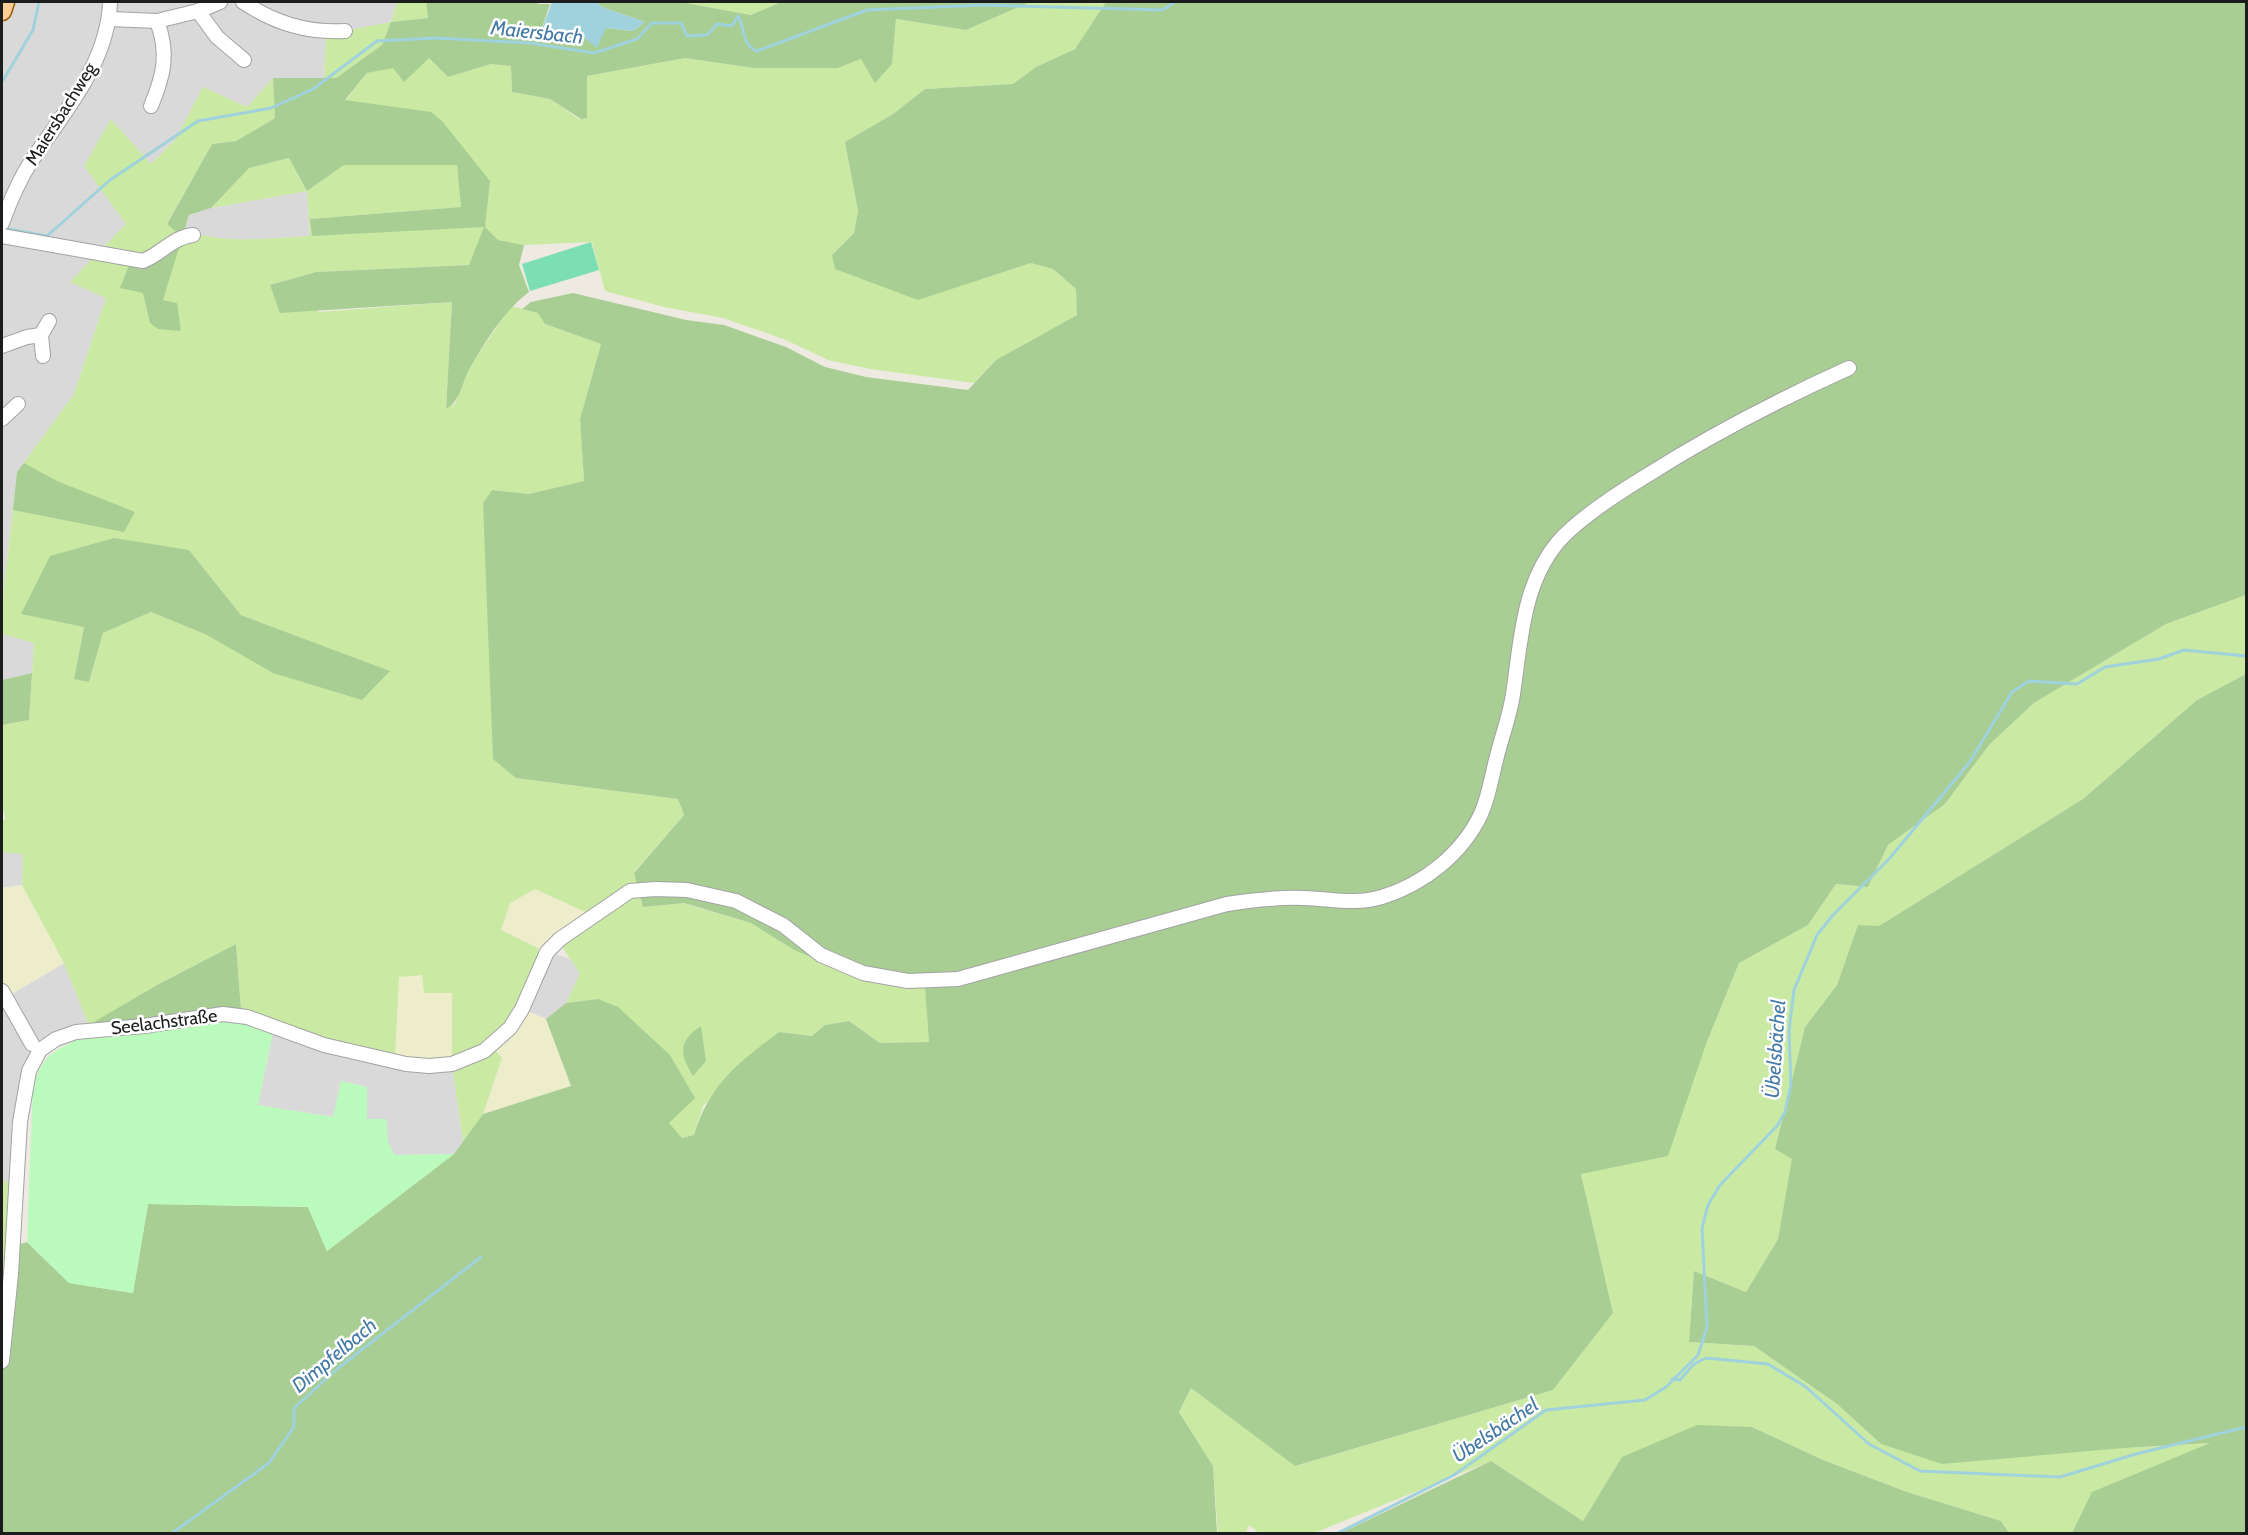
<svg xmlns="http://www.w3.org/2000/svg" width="2248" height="1535" font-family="Cabin,sans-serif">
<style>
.residential{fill:#dad9d9}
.farmland{fill:#ededcb}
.grass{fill:#caeaa4;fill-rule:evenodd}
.forest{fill:#a8ce94}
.park{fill:#bbfabd}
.pitch{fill:#7cdfb4}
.water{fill:#9fd2dd}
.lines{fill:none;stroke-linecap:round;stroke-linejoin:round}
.stream{stroke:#9fd2dd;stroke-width:3}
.minor-casing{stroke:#a3a3a3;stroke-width:16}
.major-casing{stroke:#935b00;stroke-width:21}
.minor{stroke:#fff;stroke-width:14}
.major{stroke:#fecc95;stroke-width:18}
.labels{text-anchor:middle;stroke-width:5;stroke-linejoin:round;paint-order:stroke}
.street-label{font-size:18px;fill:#1c1c1c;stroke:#fff}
.water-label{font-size:20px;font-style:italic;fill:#447aa5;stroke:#fff}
</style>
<rect width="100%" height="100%" fill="#eee9e1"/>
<g class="residential">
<path d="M2,2H397L391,22L345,31L326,39L324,78H273L247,107L203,87L175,140L151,164L111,119L85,166L126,224L71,282L106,298L74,394L17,472L2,606Z"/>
<path d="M307,191L310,236L245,240L181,236L190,215L211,208Z"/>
<path d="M2,634L34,643L32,673L2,680Z"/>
<path d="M2,852L23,853L22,885L2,888Z"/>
<path d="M547,952L571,959L580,974L566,1003L546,1019L522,1009Z"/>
<path d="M64,963L89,1026L39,1050L16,1182L2,1181V1000Z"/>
<path d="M274,1027L452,1064L463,1142L454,1154L394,1155L388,1142L386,1119H367V1087L342,1081L333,1117L258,1105Z"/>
</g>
<g class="farmland">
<path d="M22,885L64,963L2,1000V888Z"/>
<path d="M535,889L590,914L547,952L501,930L510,903Z"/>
<path d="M422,975L452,993V1064L395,1060L399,976Z"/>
<path d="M522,1009L546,1019L572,1086L483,1114L502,1058L495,1051Z"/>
</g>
<g class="grass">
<path d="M397,2H426L428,18L392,22L382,45L336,78H324L326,39L344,31L391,22Z"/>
<path d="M680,2H781L751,15Z"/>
<path d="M1030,2H1106L1075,49L1036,67L1013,84L925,89L893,114L845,142L858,211L854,233L832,255L918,299L1031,263L1053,269L1076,289L1078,315L996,360L974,383L870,369L828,360L786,340L723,318L664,307L605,291L592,242L524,245L498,240L469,265L316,272L270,285L319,312L452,302L446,408L455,404L469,368L511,306L538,313L545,324L601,344L580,419L584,481L529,494L492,490L483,503L488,580L516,778L678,799L684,815L634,872L643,907L682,903L751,923L794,950L926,986L929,1042L880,1043L849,1021L825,1025L812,1036L779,1032L703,1106L694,1135L682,1138L669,1124L598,999L566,1003L580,974L559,942L590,914L535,889L510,903L501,930L538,948C544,984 514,1021 496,1051L502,1058L483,1114L463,1142L452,1064V993H424L422,975L399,977L395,1060L324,1045L241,1010L236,944L157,985L89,1026L64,963L22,885L23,854L2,852V819L6,820L2,805V725L29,720L34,643L2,634V606L17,472L74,394L106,298L70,282L126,224L84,166L111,119L151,164L175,140L203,87L247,107L273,78L275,118L236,141L212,144L167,223C216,246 257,239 310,236L307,191L211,208L248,168L289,158L307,191L343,165H457L462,207L311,219L484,227L490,181L380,106L345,101L367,73L429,58L448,77L491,64L511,66L512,92L550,99L579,119L587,118V76L685,58L755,68H838L861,59L892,64L896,19L966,30ZM189,550L241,615L389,671L207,635L151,612L103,633L89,682L74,678L84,627Z"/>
<path d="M2246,595V674L2197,700L2083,799L1879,926H1858L1837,985L1805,1027L1775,1149L1793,1159L1778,1239L1746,1292L1694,1271L1689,1342L1754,1346L1837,1404L1881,1444L2124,1448L2212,1443L2093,1492L2072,1533H2009L2001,1521L1907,1492L1823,1460L1752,1427L1622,1457L1583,1521L1491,1461L1314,1533H1259L1249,1525L1246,1533L1218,1534L1213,1466L1179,1412L1191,1388L1296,1466L1553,1390L1613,1313L1581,1174L1706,1044L1739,963L1808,925L1836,884L1868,887L1888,845L1945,804L1989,745L2034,703L2166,624Z"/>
<path d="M2,1181L16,1182L2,1322Z"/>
</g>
<g class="forest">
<path d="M426,2H537L538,4H550L539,37L581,35L606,28L633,31L645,22L604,8L595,2H680L751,15L781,2H1030L966,30L896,19L892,64L875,83L861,59L838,68H754L685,58L587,76V118L581,119L550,99L512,92L511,66L491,64L448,77L429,58L404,82L393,68L367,73L345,100L431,112L442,121L490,181L485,227L498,240L524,245L519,265L529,292C504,311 487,339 471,366C462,380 462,400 446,409L452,302L280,313L270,285L316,272L469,265L484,227L312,236L310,219L461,207L457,165H344L307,191L289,158L249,168L211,208L189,215L163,300L177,303L181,331L158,329L150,323L143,293L120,288L131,260L181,236L167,224L212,144L236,141L275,118L273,78H336L382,45L391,22L428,18Z"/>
<path d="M1106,2H2246V595L2166,624L2034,703L1989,745L1945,804L1888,845L1868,887L1836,884L1808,925L1739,963L1706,1044L1668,1156L1581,1174L1613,1313L1553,1390L1295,1466L1191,1388L1179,1412L1213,1466L1217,1533L2,1534V1322L9,1248L27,1242L69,1283L133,1293L148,1204L308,1207L327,1251L454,1154L483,1114L571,1086L546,1019L566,1003L598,999L618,1007L670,1055L695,1098L669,1123L682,1138L694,1135C711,1082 737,1064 779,1032L812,1036L825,1025L849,1021L880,1043L929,1042L925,986L859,977L794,950L751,923L684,903L643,907L634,873L684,815L678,799L516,778L493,759L483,503L492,490L529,494L584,481L580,419L601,344L545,324L538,313L522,309L531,302L573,293L686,320L724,325L786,347L825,367L866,377L968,390L996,360L1077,315L1076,289L1053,269L1031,263L918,300L835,269L832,255L854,233L858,211L845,142L893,114L925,89L1013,84L1036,67L1075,49Z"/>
<path d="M24,463L57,481L135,512L124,532L13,510L17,472Z"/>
<path d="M114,538L189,550L241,615L390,671L362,700L273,673L207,635L151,612L103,633L89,682L74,679L84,627L21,614L50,556Z"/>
<path d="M32,673L29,720L2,725V680Z"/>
<path d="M2246,674V1533H2072L2092,1492L2210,1443L2124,1448L1942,1464L1881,1444L1837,1404L1754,1346L1689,1342L1694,1271L1746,1292L1778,1239L1792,1159L1775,1149L1805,1027L1837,985L1858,925L1879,926L2083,799L2197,700Z"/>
<path d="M236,944L241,1010L97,1034L94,1022L157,985Z"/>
<path d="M701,1026L706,1061L693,1076C680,1054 677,1042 701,1026Z"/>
<path d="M1697,1425L1752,1427L1823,1460L1907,1492L2001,1521L2009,1533H1341L1491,1461L1583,1521L1622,1457Z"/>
</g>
<path class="park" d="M221,1017L274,1027L258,1105L333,1117L341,1081L367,1087V1119H386L388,1142L394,1155L454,1154L327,1251L308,1207L148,1204L133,1293L69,1283L27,1242L33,1084C45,1056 49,1053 77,1040Z"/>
<path class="pitch" d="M591,242L599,270L530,291L522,264Z"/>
<path class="water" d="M552,2H595L604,8L645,22L633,31L606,28L597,48L581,35L539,37Z"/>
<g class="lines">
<g class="stream">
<path d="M2,82L33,30L39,2"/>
<path d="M3,228L47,236L110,180L198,121L271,108L313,89L377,41L436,38L530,43L594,53L637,39L652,23H681L687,36L707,35L717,24L732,26L738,16C746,29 741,45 757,51L867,10L984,5L1163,10L1175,2"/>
<path d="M1672,1379L1680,1380L1694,1364L1706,1358L1768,1364L1806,1387L1869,1444L1920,1471L2060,1477L2136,1454L2246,1427"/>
<path d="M171,1534L269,1463L294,1427V1408L337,1369L481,1257"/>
<path d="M1336,1534L1454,1475L1546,1410L1645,1400L1666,1387L1698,1355L1707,1327L1702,1228L1708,1205L1720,1185L1777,1126L1785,1112L1791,1085L1789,1031L1794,990L1817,935L1833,915L1889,859L1969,763L2012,692L2029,681L2077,684L2105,667L2159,659L2184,650L2246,656"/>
</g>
<defs>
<g id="minor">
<path d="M243,2C275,23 306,33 345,31"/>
<path d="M198,11L217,37L244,60"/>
<path d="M110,19L157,21L198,11L220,2"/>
<path d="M151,106C164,75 169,53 157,21"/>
<path d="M2,223C10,201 19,180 32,160C64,112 108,63 110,2"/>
<path d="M2,236L143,261C161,254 173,237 193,235"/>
<path d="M2,346L27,337L41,335"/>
<path d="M43,356L41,335L49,321"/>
<path d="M2,419L18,404"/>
<path d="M2,991L32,1044"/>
<path d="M2,1361L11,1274L20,1122L29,1071L40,1050L56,1039L76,1032L144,1026L223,1014L247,1017L324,1045L406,1064L429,1066L452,1064L484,1051L510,1028L522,1009L547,952L560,939L630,891L655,889L687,890L736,901L783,925L821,955L863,973L908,981L958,979L1227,904C1253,900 1278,897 1304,898C1332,899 1355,905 1382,897C1424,884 1462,854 1481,814C1489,796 1492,775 1497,756C1502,736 1510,715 1513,694C1521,642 1522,585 1558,542C1580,517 1618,493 1646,476C1712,434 1778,400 1849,368"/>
</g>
<path id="major" d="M2,11L5,2"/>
</defs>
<use href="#minor" class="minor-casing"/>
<use href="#major" class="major-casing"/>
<use href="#minor" class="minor"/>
<use href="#major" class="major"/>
</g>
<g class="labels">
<g class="street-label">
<text transform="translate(61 114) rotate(-58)" y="6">Maiersbachweg</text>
<text transform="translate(164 1022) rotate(-7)" y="6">Seelachstraße</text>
</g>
<g class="water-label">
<text transform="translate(537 32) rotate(6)" y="7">Maiersbach</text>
<text transform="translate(1775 1049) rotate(-86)" y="7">Übelsbächel</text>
<text transform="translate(334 1355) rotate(-40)" y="7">Dimpfelbach</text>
<text transform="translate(1495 1430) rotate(-34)" y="7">Übelsbächel</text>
</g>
</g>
<rect width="2248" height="1535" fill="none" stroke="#1c1c1c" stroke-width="6"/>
</svg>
